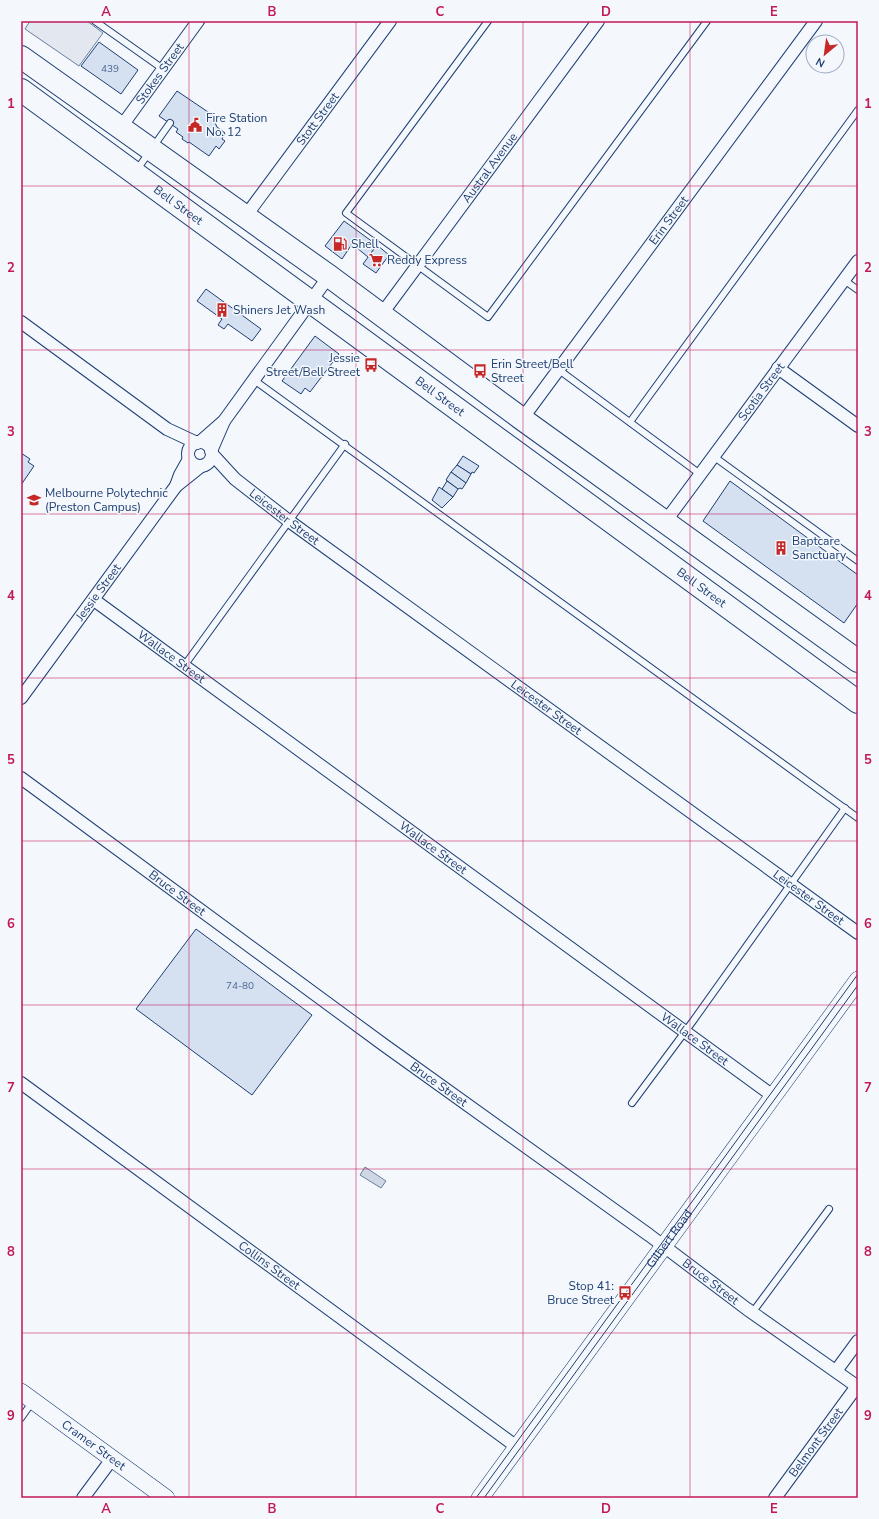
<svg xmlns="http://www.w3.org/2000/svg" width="879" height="1519" font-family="'Nunito Sans',sans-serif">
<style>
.parking{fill:#e3e8f0;stroke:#687fa3}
.water{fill:#cfd7e4;stroke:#687fa3}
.building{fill:#d5e0f0;stroke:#1d3f73}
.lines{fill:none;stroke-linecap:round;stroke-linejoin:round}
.lane-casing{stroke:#1d3f73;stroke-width:8}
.street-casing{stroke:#1d3f73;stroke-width:14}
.secondary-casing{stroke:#1d3f73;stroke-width:18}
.highway-casing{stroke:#1d3f73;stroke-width:24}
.lane{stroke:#f4f7fb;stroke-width:6}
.street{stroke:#f4f7fb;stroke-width:12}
.secondary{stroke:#f4f7fb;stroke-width:17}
.highway{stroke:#f4f7fb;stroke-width:22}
.tram{stroke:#1d3f73;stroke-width:1}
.grid{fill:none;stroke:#c2185b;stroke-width:1;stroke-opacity:0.55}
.labels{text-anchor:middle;stroke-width:3;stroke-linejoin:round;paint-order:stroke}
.number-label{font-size:10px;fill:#4b6792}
.street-label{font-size:12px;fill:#1d3f73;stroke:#f4f7fb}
.poi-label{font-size:12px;fill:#1d3f73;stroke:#f4f7fb;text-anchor:start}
.neatline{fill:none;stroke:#c2185b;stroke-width:1.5}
.grid-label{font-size:13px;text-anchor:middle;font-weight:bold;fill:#c2185b}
</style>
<rect width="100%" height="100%" fill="#f4f7fb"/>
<path class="parking" d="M30,21H87L103,33L79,66L25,29Z"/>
<path class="water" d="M365,1167L386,1181L381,1188L360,1175Z"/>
<g class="building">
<path d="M99,42L138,70L121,94L81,66Z"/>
<path d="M177,91L211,114L217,127L225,133L222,139L225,141L219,149L216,146L209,156L189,142L188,143L182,139L183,137L176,132L178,129L159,116Z"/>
<path d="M344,221L377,245L368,257L352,244L342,259L325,246Z"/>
<path d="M377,245L389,255L376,273L363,264Z"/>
<path d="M206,289L261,329L252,341L228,324L224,329L218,325L222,319L197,301Z"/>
<path d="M315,336L339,354L310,392L305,388L301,394L282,381Z"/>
<path d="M21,453L30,459L28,462L34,466L21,485Z"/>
<path d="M463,456L479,466L474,473L472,472L471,474L457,465Z"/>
<path d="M457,465L471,474L466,483L451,472Z"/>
<path d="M451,472L466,483L462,489L460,488L458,489L446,480Z"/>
<path d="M447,481L458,489L453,497L442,489Z"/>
<path d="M730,481L858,575V603L844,623L703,521Z"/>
<path d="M439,487L453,497L442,508L432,500Z"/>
<path d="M196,929L312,1015L252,1095L136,1009Z"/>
</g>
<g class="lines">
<defs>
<g id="lane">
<path d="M95,21L163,69"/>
<path d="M488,21L346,213L488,317L707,21"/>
<path d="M136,171L170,123"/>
<path d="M844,280L858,290"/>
<path d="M559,370L700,474"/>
<path d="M254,380L858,818"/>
<path d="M630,422L858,110"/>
<path d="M713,456L858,561"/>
<path d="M184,666L345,444"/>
<path d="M632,1103L693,1021L845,808"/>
<path d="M752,1313L829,1209"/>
<path d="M21,1418L33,1401"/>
</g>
<g id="street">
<path id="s1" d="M121,127L198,21"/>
<path id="s2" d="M245,217L390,21"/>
<path id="s3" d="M381,315L598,21"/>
<path d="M21,322L167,429L197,443"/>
<path d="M778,368L858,426"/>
<path id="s4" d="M522,419L816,21"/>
<path d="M200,442L224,421L329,276"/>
<circle cx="200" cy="454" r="12"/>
<path d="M211,451L224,421"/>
<path id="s5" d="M212,454L235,479L289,521L858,933"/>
<path d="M176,486L201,466"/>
<path id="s6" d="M665,522L858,261"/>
<path id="s7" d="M94,600L773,1096"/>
<path id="s8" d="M21,698L176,486L180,475L189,459"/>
<path id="s9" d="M21,778L384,1045L649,1235L747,1309L858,1387"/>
<path id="s10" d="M21,1083L517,1447"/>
<path d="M836,1371L858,1341"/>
<path d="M83,1498L112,1459"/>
<path id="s11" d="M775,1498L857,1386"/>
</g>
<g id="secondary">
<path id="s12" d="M21,1392L166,1498"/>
<path id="s13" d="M480,1498L858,980"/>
</g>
<g id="highway">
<path d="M21,57L329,276L522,419L858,661"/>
<path id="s14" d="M21,90L858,702"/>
</g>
</defs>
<use href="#lane" class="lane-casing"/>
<use href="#street" class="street-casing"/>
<use href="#secondary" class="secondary-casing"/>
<use href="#highway" class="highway-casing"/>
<use href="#lane" class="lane"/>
<use href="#street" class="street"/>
<use href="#secondary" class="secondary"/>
<use href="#highway" class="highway"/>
<g class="tram">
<path d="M476,1498L858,974"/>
<path d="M484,1498L858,985"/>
</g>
</g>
<path class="grid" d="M189,21V1498M356,21V1498M523,21V1498M690,21V1498M21,186H858M21,350H858M21,514H858M21,678H858M21,841H858M21,1005H858M21,1169H858M21,1333H858"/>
<defs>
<symbol id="civic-bare" viewBox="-9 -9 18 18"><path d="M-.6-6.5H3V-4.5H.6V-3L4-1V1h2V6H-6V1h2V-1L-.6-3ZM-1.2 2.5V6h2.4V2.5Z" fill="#c62828" stroke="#f4f7fb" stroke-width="2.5" paint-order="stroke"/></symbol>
<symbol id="fuel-bare" viewBox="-9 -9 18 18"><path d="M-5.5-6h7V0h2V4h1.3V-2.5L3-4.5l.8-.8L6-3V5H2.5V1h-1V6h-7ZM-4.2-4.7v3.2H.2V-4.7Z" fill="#c62828" stroke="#f4f7fb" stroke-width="2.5" paint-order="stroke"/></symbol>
<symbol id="supermarket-bare" viewBox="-9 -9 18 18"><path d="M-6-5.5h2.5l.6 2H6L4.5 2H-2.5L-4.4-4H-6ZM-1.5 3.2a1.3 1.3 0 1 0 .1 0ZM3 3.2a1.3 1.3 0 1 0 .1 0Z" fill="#c62828" stroke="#f4f7fb" stroke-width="2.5" paint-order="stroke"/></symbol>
<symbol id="building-bare" viewBox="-9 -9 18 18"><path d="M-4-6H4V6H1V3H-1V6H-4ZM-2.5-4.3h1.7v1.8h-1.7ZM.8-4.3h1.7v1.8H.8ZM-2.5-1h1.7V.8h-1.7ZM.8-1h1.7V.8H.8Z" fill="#c62828" stroke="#f4f7fb" stroke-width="2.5" paint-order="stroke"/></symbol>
<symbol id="bus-bare" viewBox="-9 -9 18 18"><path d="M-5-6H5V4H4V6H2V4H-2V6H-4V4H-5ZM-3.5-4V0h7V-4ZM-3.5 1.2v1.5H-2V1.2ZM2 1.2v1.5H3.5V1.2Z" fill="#c62828" stroke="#f4f7fb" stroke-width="2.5" paint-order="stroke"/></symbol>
<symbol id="university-bare" viewBox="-9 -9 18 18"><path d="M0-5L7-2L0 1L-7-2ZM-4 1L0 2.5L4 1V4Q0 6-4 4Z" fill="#c62828" stroke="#f4f7fb" stroke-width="2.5" paint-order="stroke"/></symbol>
</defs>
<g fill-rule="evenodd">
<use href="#civic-bare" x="185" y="115" width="20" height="20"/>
<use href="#fuel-bare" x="330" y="234" width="20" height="20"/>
<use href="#supermarket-bare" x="366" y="250" width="20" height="20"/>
<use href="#building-bare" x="212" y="300" width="20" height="20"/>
<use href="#bus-bare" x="361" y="355" width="20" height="20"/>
<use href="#bus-bare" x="470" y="361" width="20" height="20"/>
<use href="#university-bare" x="24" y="490" width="20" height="20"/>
<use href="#building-bare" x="771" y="538" width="20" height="20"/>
<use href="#bus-bare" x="615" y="1283" width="20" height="20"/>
</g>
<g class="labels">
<g class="number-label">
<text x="110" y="72">439</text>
<text x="240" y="989">74-80</text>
</g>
<g class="street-label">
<text dy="4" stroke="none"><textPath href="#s1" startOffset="66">Stokes Street</textPath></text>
<text dy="4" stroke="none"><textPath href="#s2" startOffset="122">Stott Street</textPath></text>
<text dy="4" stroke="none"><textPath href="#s3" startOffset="183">Austral Avenue</textPath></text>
<text dy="4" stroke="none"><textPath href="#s14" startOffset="195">Bell Street</textPath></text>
<text dy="4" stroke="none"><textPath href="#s4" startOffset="247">Erin Street</textPath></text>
<text dy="4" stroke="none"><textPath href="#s6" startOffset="162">Scotia Street</textPath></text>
<text dy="4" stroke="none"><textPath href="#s14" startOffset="519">Bell Street</textPath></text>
<text dy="4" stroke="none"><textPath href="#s5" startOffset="96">Leicester Street</textPath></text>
<text dy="4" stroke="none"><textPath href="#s14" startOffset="843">Bell Street</textPath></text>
<text dy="4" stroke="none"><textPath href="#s8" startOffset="131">Jessie Street</textPath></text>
<text dy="4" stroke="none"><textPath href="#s7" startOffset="96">Wallace Street</textPath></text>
<text dy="4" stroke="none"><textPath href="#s5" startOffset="420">Leicester Street</textPath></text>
<text dy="4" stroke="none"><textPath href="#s7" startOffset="420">Wallace Street</textPath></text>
<text dy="4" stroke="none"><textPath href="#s9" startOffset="194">Bruce Street</textPath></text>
<text dy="4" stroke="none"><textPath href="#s5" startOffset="744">Leicester Street</textPath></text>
<text dy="4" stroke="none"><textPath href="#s7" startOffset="744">Wallace Street</textPath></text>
<text dy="4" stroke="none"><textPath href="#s9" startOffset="518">Bruce Street</textPath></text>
<text dy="4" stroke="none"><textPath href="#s13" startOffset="321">Gilbert Road</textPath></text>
<text dy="4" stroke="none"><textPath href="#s10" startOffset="308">Collins Street</textPath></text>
<text dy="4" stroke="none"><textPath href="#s9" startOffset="854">Bruce Street</textPath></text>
<text dy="4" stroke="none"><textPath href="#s11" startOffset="69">Belmont Street</textPath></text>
<text dy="4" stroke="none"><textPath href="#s12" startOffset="90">Cramer Street</textPath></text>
</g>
<g class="poi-label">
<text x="206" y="122">Fire Station<tspan x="206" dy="14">No. 12</tspan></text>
<text x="351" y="248">Shell</text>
<text x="387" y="264">Reddy Express</text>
<text x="233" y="314">Shiners Jet Wash</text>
<text x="360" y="362" text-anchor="end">Jessie<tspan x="360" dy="14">Street/Bell Street</tspan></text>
<text x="491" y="368">Erin Street/Bell<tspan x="491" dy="14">Street</tspan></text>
<text x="45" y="497">Melbourne Polytechnic<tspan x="45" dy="14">(Preston Campus)</tspan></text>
<text x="792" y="545">Baptcare<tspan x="792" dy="14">Sanctuary</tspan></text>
<text x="614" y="1290" text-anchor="end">Stop 41:<tspan x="614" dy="14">Bruce Street</tspan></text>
</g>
</g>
<rect width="879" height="1519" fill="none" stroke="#f4f7fb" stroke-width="44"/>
<g transform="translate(825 54) rotate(209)"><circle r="19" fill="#f4f7fb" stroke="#9eadc5"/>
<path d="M0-3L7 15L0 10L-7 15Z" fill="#c62828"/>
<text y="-6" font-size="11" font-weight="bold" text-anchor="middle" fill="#1d3f73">N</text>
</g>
<rect x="22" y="22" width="835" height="1475" class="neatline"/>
<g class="grid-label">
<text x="106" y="16">A</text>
<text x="272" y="16">B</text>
<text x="440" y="16">C</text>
<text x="606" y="16">D</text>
<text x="774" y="16">E</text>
<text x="11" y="108">1</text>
<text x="868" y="108">1</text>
<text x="11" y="272">2</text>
<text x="868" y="272">2</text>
<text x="11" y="436">3</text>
<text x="868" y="436">3</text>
<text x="11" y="600">4</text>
<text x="868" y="600">4</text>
<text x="11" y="764">5</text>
<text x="868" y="764">5</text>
<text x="11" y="928">6</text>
<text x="868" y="928">6</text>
<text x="11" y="1092">7</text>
<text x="868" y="1092">7</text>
<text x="11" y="1256">8</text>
<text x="868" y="1256">8</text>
<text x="11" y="1420">9</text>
<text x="868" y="1420">9</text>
<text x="106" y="1513">A</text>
<text x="272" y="1513">B</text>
<text x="440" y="1513">C</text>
<text x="606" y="1513">D</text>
<text x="774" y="1513">E</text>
</g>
</svg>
